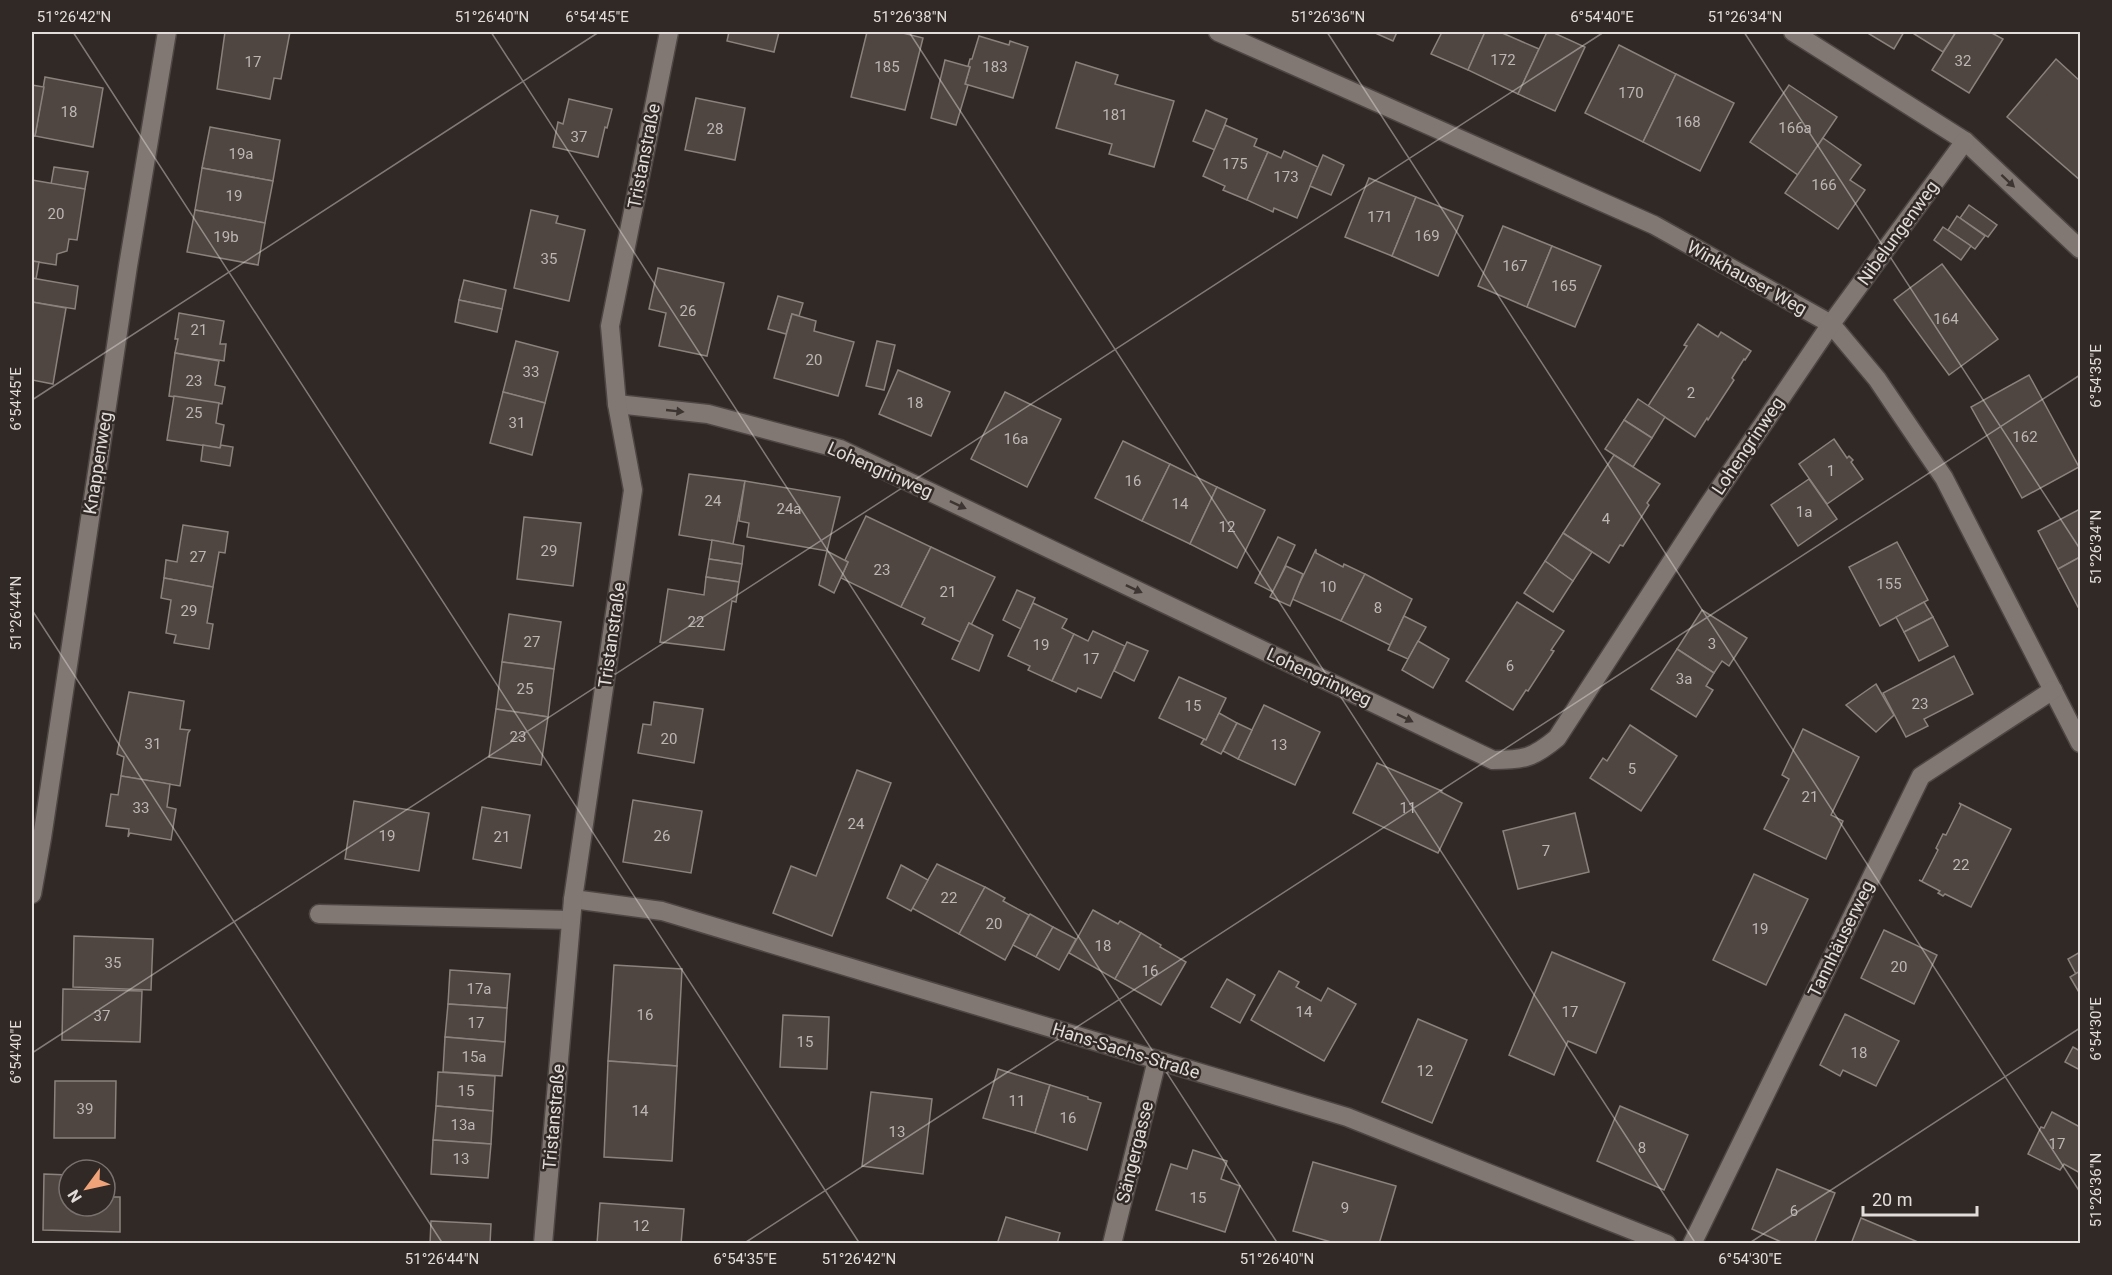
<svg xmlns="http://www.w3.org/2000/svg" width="2112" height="1275" font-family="Roboto,sans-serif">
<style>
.building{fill:#4f4642;stroke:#8b827d;stroke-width:1.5}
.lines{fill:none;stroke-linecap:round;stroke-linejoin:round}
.minor-casing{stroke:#4d4643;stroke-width:21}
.minor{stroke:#817773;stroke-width:18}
.oneway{fill:#3d3531}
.ticks{fill:none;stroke:#e2ddda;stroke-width:1.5;stroke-opacity:0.45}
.labels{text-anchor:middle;stroke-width:5;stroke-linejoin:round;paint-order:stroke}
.number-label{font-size:15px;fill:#bdb7b4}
.street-label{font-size:18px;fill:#e2ddda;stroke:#312925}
.neatline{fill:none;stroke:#e2ddda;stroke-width:2}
.ticks-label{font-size:15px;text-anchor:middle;fill:#e2ddda}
</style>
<rect width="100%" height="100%" fill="#312925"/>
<g class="building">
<path d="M225,32H290L281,79L274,78L270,99L217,89Z"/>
<path d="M729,32H779L774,52L727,41Z"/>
<path d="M867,32H899L923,38L905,110L851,97Z"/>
<path d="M1373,32H1397L1393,41Z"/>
<path d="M1442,32H1485L1468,70L1431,54Z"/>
<path d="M1485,32H1500L1539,49L1518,94L1468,70Z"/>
<path d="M1547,32H1552L1585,47L1555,111L1518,94Z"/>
<path d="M1866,32H1904L1894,49Z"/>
<path d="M1911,32H1956L1943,52Z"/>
<path d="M1956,32H1990L2003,39L1969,93L1932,70Z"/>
<path d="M979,36L1009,45L1010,41L1028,47L1013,98L965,84L970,67L968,66L970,59H972Z"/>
<path d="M1619,45L1676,74L1643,142L1585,113Z"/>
<path d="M2056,59L2080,81V180L2007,117Z"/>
<path d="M945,60L970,67L965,84L968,85L956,125L931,118Z"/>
<path d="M1076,62L1118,75L1115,84L1174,101L1154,167L1109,154L1112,144L1056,128Z"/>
<path d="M1676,74L1734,103L1700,171L1643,142Z"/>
<path d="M45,77L103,88L93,147L35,136Z"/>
<path d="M32,85L44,87L35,136H32Z"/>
<path d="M1789,85L1837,117L1798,175L1750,142Z"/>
<path d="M696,98L745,108L735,160L685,150Z"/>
<path d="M569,99L612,109L607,128L605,127L598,157L553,147L558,122L563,124Z"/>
<path d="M1206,110L1227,119L1215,150L1193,141Z"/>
<path d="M1225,125L1257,139L1254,146L1268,152L1247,200L1223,190L1225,186L1203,176Z"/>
<path d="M210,127L280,140L273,181L202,168Z"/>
<path d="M1823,138L1861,165L1850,180L1865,190L1838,229L1785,193Z"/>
<path d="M1284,151L1318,167L1297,218L1274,208L1273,212L1247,200L1268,152L1281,158Z"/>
<path d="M1323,155L1344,165L1331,195L1310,186Z"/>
<path d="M54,167L88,172L85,189L51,184Z"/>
<path d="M202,168L273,181L265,223L195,210Z"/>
<path d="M1369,178L1416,197L1392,256L1345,237Z"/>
<path d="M32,180L85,189L77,240L69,239L67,251L57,254L56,265L32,261Z"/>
<path d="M1416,197L1463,216L1438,276L1392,256Z"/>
<path d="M1969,205L1997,225L1988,237L1960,218Z"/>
<path d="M195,210L265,223L258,265L187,252Z"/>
<path d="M531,210L558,216L556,223L585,230L569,301L514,288Z"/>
<path d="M1957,216L1985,236L1975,249L1948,230Z"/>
<path d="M1503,226L1552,246L1527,307L1478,286Z"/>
<path d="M1943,227L1971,246L1961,260L1934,240Z"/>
<path d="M1552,246L1601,266L1575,327L1527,307Z"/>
<path d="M32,261L39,262L36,279L32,278Z"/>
<path d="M1942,264L1998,339L1949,375L1894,300Z"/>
<path d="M658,268L724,283L707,356L659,346L666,313L649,309Z"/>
<path d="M32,278L78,286L75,309L32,302Z"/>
<path d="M464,280L506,290L502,309L459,300Z"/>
<path d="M778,296L803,303L799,316L792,314L786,334L768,329Z"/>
<path d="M459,300L502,309L497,332L455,322Z"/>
<path d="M32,302L66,308L53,384L32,380Z"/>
<path d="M179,313L224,321L220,344H226L224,361L175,353L178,339H175Z"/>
<path d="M792,314L816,321L814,331L854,342L838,396L774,378Z"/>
<path d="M1698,324L1718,337L1721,332L1751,351L1745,360L1744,359L1732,378L1734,380L1708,420L1707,418L1695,437L1648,406L1687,346L1684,345Z"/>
<path d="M516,341L558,352L545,403L503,392Z"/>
<path d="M877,341L895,345L884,390L866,386Z"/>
<path d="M175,353L219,361L215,385L225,387L222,404L169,396Z"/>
<path d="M898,370L950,392L931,436L879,414Z"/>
<path d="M2029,375L2079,467L2022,498L1971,407Z"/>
<path d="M503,392L545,403L532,455L490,443Z"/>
<path d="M1005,392L1061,419L1027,487L971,459Z"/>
<path d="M174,396L219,403L216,423L224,425L220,448L167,440Z"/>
<path d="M1638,399L1665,417L1652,438L1624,420Z"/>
<path d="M1624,420L1652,438L1633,467L1605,449Z"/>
<path d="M1834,439L1847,458L1849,456L1853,460L1851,462L1863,479L1827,504L1799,464Z"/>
<path d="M1123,441L1170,464L1142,521L1095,498Z"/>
<path d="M203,445L220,448L221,445L233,447L230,466L201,461Z"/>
<path d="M1614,455L1660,484L1647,503L1649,505L1623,546L1620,545L1609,563L1563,533Z"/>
<path d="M1170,464L1217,487L1190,544L1142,521Z"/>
<path d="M689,474L745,481L733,544L679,535Z"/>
<path d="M1809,479L1837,519L1798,546L1771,505Z"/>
<path d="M745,481L840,497L827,551L747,537L749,523L739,521Z"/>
<path d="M1217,487L1265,510L1237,568L1190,544Z"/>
<path d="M2080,509V557L2058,569L2038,531Z"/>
<path d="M866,516L931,547L901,607L841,578L848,562L845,560Z"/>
<path d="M524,517L581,523L573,586L517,579Z"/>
<path d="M183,525L228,532L225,553L219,552L213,587L164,578L166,560L177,562Z"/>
<path d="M1563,533L1592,552L1573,581L1545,561Z"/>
<path d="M1278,537L1295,545L1273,592L1255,583Z"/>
<path d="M712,540L744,546L742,564L709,559Z"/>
<path d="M1897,542L1928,600L1880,626L1849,567Z"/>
<path d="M931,547L995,577L971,625L969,623L960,642L922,624L925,618L901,607Z"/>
<path d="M1316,549V553L1343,567L1344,564L1365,574L1341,621L1292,599Z"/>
<path d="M827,551L848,562L834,593L819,585Z"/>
<path d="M2080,557V606L2078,607L2058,569Z"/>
<path d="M709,559L742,564L739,582L706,577Z"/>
<path d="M1545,561L1573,581L1553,612L1524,593Z"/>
<path d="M1286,566L1303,574L1290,606L1270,597Z"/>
<path d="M1365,574L1412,599L1390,645L1341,621Z"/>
<path d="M706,577L739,582L736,602L732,601L724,650L660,642L668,589L704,595Z"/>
<path d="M164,578L213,587L207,623L213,624L209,649L174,643L176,635L166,633L171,600L161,598Z"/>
<path d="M1017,590L1035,598L1021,629L1003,620Z"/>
<path d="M1517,602L1564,631L1551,650L1554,651L1528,691L1526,690L1513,710L1466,681Z"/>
<path d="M1924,602L1933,617L1904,632L1896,617Z"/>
<path d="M1033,603L1067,619L1062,628L1074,634L1052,681L1028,670L1030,666L1008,656Z"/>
<path d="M1702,610L1747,638L1729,666L1722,661L1714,673L1677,649Z"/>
<path d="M509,614L561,622L554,669L502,662Z"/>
<path d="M1404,616L1426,627L1408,659L1388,650Z"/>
<path d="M1933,617L1948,646L1919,661L1904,632Z"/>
<path d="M969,623L993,635L979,671L952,659Z"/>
<path d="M1093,631L1125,646L1101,698L1078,688L1076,692L1052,681L1074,634L1088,641Z"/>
<path d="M1418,641L1449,659L1433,688L1402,670Z"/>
<path d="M1127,642L1148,651L1134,681L1114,671Z"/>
<path d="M1677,649L1714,673L1706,686L1713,690L1696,717L1651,689Z"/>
<path d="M1954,656L1973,694L1924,719L1928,726L1906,737L1883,693Z"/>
<path d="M502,662L554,669L548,717L496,709Z"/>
<path d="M1179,677L1226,698L1206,740L1159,718Z"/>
<path d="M1876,684L1894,715L1876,732L1846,705Z"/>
<path d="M129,692L184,701L180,729L190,730L188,733L180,786L121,776L124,757L117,754Z"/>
<path d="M654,702L703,709L694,763L638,753L643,724L651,725Z"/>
<path d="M1264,705L1320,732L1295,785L1238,759Z"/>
<path d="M496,709L548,717L541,765L489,757Z"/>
<path d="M1219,713L1237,723L1221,754L1201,744L1204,739L1206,740Z"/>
<path d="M1237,723L1252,730L1238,759L1223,751Z"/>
<path d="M1630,725L1677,756L1641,811L1590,778L1603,758L1607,761Z"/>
<path d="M1803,729L1859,757L1831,815L1843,821L1826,859L1764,829L1789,779L1782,775Z"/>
<path d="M1377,763L1442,791L1441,792L1462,803L1438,853L1353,813Z"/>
<path d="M857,770L891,783L832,936L773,913L791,866L816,876Z"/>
<path d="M121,776L170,784L167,807L176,809L171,840L130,833L128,837L129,829L106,826L111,794L118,795Z"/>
<path d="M633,800L702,811L691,873L623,862Z"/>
<path d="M354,801L429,813L419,871L345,859Z"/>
<path d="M1959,803L2011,829L1971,907L1945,894L1943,896L1938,893L1940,891L1919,880L1922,881L1938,850L1936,848L1943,834L1946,835L1961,805Z"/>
<path d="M482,807L530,815L521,868L473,859Z"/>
<path d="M1575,813L1589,872L1518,889L1503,831Z"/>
<path d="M937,864L985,887L959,934L912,908Z"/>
<path d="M901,865L928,880L911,911L887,898Z"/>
<path d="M1754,874L1808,899L1766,985L1713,960Z"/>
<path d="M985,887L1005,898L1003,901L1029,915L1005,960L959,934Z"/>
<path d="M1093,910L1118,924L1120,921L1141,933L1115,979L1069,953Z"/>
<path d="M1030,914L1053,927L1036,957L1013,945Z"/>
<path d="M1053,927L1076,939L1059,970L1036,957Z"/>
<path d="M1884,930L1937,955L1914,1004L1861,978Z"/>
<path d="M1141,933L1161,945L1160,947L1186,962L1161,1005L1115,979Z"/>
<path d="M74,936L153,939L151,990L73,987Z"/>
<path d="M1552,952L1625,983L1596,1053L1568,1041L1554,1075L1509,1055Z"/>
<path d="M2080,952V971L2076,974L2068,959Z"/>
<path d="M614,965L682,969L677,1066L608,1061Z"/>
<path d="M450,970L510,974L507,1008L448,1004Z"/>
<path d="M1279,971L1299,982L1296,987L1321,1001L1328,988L1356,1004L1324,1061L1251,1020Z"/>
<path d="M2080,971V994L2070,977Z"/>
<path d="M1227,979L1255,995L1240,1023L1211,1007Z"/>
<path d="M63,989L142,991L140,1042L62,1040Z"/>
<path d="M448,1004L507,1008L505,1042L445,1037Z"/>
<path d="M1845,1014L1899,1041L1876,1086L1843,1070L1840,1076L1820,1065Z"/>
<path d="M783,1015L829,1017L827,1069L780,1067Z"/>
<path d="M1418,1019L1467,1040L1432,1123L1382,1102Z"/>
<path d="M445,1037L505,1042L502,1076L443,1072Z"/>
<path d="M2073,1047L2080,1051V1070L2065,1062Z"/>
<path d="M608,1061L677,1066L672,1161L604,1157Z"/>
<path d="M998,1069L1050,1085L1035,1133L983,1118Z"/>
<path d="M438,1072L495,1076L493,1111L436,1106Z"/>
<path d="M55,1081H116L115,1138H54Z"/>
<path d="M1050,1085L1088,1097V1099L1101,1103L1087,1150L1035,1133Z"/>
<path d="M871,1092L932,1099L923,1174L862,1166Z"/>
<path d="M436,1106L493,1111L491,1144L433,1140Z"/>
<path d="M1620,1106L1688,1135L1664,1190L1597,1161Z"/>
<path d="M2052,1112L2080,1127V1173L2064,1164L2060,1170L2028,1154L2041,1127L2044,1128Z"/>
<path d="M433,1140L491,1144L488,1178L431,1174Z"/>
<path d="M1193,1150L1227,1161L1221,1179L1240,1186L1225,1232L1156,1210L1171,1164L1187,1169Z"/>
<path d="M1313,1162L1396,1186L1379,1244H1338L1293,1231Z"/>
<path d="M1777,1169L1835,1193L1814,1244H1786L1752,1229Z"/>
<path d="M44,1174L69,1175V1206H105V1175H107V1197H120V1232L43,1230Z"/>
<path d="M600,1203L684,1209L681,1244H597Z"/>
<path d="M1006,1217L1060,1233L1057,1244H997Z"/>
<path d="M1861,1218L1918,1242V1244H1851Z"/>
<path d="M431,1221L491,1224L490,1244H430Z"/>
</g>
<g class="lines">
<defs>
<g id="minor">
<path d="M1218,32L1654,225L1831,324L1877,379L1944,478L2080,743"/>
<path d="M1793,32L1965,141L2080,249"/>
<path d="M617,404L708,414L840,449L1493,760C1524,760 1533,758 1557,738L1707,507L1831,324L1965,141"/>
<path d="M32,894L42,838L128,266L167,32"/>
<path d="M573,899L662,911L1347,1117L1667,1244"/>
<path d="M319,914L571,920"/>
<path d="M543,1244L573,899L633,490L617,404L610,326L669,32"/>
<path d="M1112,1244L1157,1060"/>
<path d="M1692,1244L1921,776L2053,690"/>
</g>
</defs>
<use href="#minor" class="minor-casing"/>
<use href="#minor" class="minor"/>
</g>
<defs><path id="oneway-solid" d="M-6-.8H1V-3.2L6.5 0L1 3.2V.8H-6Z" transform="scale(1.5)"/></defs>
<g class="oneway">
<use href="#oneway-solid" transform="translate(2008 181) rotate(43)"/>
<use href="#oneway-solid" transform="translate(675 411) rotate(6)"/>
<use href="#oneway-solid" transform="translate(958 505) rotate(25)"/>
<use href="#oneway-solid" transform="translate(1134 589) rotate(25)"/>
<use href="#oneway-solid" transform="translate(1405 718) rotate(26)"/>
</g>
<path class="ticks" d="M73,32L860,1244M491,32L1278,1244M909,32L1696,1244M1327,32L2080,1192M1744,32L2080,549M32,400L599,32M32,610L443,1244M32,1053L1604,32M743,1244L2080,375M1748,1244L2080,1028"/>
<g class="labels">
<g class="number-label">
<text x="1503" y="65">172</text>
<text x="1963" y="66">32</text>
<text x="253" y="67">17</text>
<text x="887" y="72">185</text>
<text x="995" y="72">183</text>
<text x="1631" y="98">170</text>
<text x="69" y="117">18</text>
<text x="1115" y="120">181</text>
<text x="1688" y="127">168</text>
<text x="1795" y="133">166a</text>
<text x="715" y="134">28</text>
<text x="579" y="142">37</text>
<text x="241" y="159">19a</text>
<text x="1235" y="169">175</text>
<text x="1286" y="182">173</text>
<text x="1824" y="190">166</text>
<text x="234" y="201">19</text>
<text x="56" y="219">20</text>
<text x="1380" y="222">171</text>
<text x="1427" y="241">169</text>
<text x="226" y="242">19b</text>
<text x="549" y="264">35</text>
<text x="1515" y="271">167</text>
<text x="1564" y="291">165</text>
<text x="688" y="316">26</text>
<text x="1946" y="324">164</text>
<text x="199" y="335">21</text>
<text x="814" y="365">20</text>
<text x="531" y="377">33</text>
<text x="194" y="386">23</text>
<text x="1691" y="398">2</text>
<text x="915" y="408">18</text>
<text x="194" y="418">25</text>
<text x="517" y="428">31</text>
<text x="2025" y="442">162</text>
<text x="1016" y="444">16a</text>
<text x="1831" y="476">1</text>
<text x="1133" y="486">16</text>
<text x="713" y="506">24</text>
<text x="1180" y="509">14</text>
<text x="789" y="514">24a</text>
<text x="1804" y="517">1a</text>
<text x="1606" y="524">4</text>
<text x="1227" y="532">12</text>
<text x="549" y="556">29</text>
<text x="198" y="562">27</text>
<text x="882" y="575">23</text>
<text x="1889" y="589">155</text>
<text x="1328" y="592">10</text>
<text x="948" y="597">21</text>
<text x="1378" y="613">8</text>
<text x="189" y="616">29</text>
<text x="696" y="627">22</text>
<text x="532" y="647">27</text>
<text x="1712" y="649">3</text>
<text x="1041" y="650">19</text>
<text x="1091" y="664">17</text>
<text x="1510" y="671">6</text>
<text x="1684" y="684">3a</text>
<text x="525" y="694">25</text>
<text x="1920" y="709">23</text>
<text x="1193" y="711">15</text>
<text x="518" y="742">23</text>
<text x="669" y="744">20</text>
<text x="153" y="749">31</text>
<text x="1279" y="750">13</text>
<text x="1632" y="774">5</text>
<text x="1810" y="802">21</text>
<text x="141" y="813">33</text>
<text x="1408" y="813">11</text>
<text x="856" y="829">24</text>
<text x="387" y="841">19</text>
<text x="662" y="841">26</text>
<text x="502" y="842">21</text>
<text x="1546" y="856">7</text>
<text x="1961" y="870">22</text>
<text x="949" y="903">22</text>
<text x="994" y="929">20</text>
<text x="1760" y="934">19</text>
<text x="1103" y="951">18</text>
<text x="113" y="968">35</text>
<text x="1899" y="972">20</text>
<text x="1150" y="976">16</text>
<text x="479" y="994">17a</text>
<text x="1304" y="1017">14</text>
<text x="1570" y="1017">17</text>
<text x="645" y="1020">16</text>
<text x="102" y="1021">37</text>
<text x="476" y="1028">17</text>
<text x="805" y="1047">15</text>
<text x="1859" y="1058">18</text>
<text x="474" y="1062">15a</text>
<text x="1425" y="1076">12</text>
<text x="466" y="1096">15</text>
<text x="1017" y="1106">11</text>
<text x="85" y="1114">39</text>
<text x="640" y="1116">14</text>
<text x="1068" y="1123">16</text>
<text x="463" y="1130">13a</text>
<text x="897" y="1137">13</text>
<text x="2057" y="1149">17</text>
<text x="1642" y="1153">8</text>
<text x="461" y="1164">13</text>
<text x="1198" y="1203">15</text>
<text x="1345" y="1213">9</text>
<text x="1794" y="1216">6</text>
<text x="641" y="1231">12</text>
</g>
<g class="street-label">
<text transform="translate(644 156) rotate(-79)" y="6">Tristanstraße</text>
<text transform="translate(1898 233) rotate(-54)" y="6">Nibelungenweg</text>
<text transform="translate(1747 278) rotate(29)" y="6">Winkhauser Weg</text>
<text transform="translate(1748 446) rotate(-56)" y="6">Lohengrinweg</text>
<text transform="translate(98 463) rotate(-81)" y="6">Knappenweg</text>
<text transform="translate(880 470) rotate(24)" y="6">Lohengrinweg</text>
<text transform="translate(612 635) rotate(-82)" y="6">Tristanstraße</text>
<text transform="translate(1319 677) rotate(25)" y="6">Lohengrinweg</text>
<text transform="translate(1841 939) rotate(-64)" y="6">Tannhäuserweg</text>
<text transform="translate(1126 1051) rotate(17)" y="6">Hans-Sachs-Straße</text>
<text transform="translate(554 1117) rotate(-85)" y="6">Tristanstraße</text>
<text transform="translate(1135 1152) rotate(-76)" y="6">Sängergasse</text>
</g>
</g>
<rect width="2112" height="1275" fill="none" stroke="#312925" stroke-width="66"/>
<g transform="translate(87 1188) rotate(237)"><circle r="28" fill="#312925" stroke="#78716d" stroke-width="1.5"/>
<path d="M0-4.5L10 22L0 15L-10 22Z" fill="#f0a279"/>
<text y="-9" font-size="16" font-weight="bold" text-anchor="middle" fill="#e2ddda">N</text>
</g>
<path d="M1863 1206v9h114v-9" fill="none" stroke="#e2ddda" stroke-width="3"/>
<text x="1872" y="1206" font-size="18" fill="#e2ddda" stroke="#312925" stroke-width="4.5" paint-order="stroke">20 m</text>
<rect x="33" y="33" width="2046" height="1209" class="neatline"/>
<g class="ticks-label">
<text x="74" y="22">51°26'42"N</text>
<text x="492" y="22">51°26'40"N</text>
<text x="597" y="22">6°54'45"E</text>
<text x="910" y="22">51°26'38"N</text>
<text x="1328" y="22">51°26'36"N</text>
<text x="1602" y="22">6°54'40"E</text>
<text x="1745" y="22">51°26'34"N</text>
<text transform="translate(2096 376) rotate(-90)" y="5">6°54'35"E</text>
<text transform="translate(16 399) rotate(-90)" y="5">6°54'45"E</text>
<text transform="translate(2096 547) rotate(-90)" y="5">51°26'34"N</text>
<text transform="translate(16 613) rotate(-90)" y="5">51°26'44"N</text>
<text transform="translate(2096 1029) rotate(-90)" y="5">6°54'30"E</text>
<text transform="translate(16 1052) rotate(-90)" y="5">6°54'40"E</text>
<text transform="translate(2096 1190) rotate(-90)" y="5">51°26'36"N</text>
<text x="442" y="1264">51°26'44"N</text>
<text x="745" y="1264">6°54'35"E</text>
<text x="859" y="1264">51°26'42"N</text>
<text x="1277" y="1264">51°26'40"N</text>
<text x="1750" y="1264">6°54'30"E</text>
</g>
</svg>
